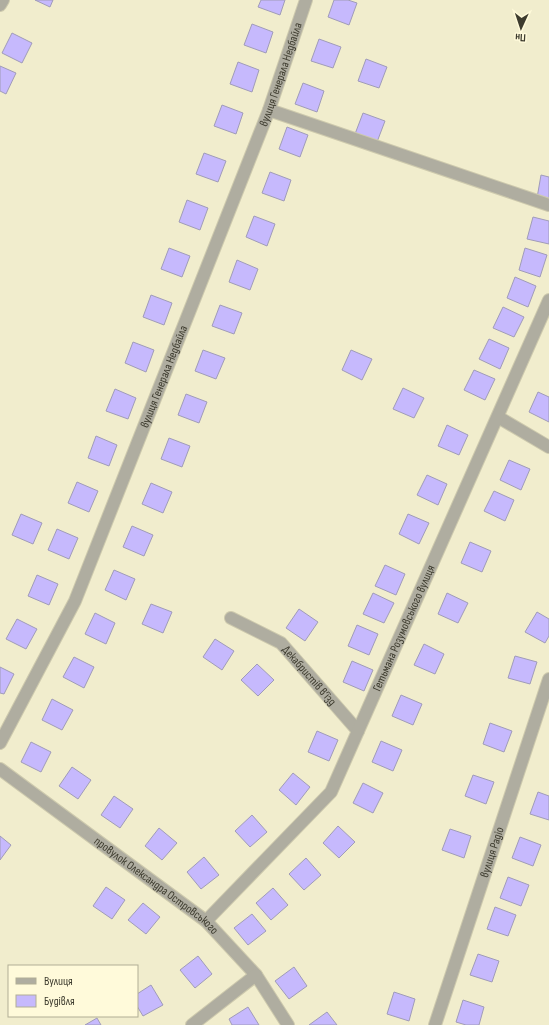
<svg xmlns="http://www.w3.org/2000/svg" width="549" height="1025" font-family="'Sofia Sans Condensed',sans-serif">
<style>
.building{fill:#c6b9fd;stroke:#a09cb8}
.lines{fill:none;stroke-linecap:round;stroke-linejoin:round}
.street-casing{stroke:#cdc9ad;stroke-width:14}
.street{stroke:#afada0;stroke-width:12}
.labels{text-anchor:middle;stroke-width:3;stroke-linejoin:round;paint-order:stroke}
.street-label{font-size:12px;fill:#3d3b2e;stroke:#fffada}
</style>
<rect width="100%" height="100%" fill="#f1edcd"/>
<g class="building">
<path d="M35,0H53L50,7Z"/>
<path d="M261,0H285L280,15L258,7Z"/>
<path d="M334,0H348L357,3L349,25L328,17Z"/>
<path d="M252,24L273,32L266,53L244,45Z"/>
<path d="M12,33L32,43L22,63L2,53Z"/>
<path d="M319,39L341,47L333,68L311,61Z"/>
<path d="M366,59L387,67L379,88L358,81Z"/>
<path d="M238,62L259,70L252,92L230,84Z"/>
<path d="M0,66L16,73L6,94L0,91Z"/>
<path d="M303,83L324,91L317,112L295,104Z"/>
<path d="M222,105L243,113L236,134L214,126Z"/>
<path d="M363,113L385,121L377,142L355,134Z"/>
<path d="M287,127L308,135L300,157L279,149Z"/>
<path d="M204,153L226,161L218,182L196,174Z"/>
<path d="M270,172L291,180L284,201L262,193Z"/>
<path d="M541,175L549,177V200L537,198Z"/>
<path d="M187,200L208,208L200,230L179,222Z"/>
<path d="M254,216L275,224L267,246L246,237Z"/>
<path d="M533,217L549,221V244L527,239Z"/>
<path d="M169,248L190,256L182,277L161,269Z"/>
<path d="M525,248L547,255L540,277L519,270Z"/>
<path d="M237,260L258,269L250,290L229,282Z"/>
<path d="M515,277L536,286L528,307L507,298Z"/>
<path d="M151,295L172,303L164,325L143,317Z"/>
<path d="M220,305L242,313L234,334L212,326Z"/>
<path d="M503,307L524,317L514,337L493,328Z"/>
<path d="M489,339L509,348L500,369L479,359Z"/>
<path d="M133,342L154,350L146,372L125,363Z"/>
<path d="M203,350L225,358L216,379L195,371Z"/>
<path d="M351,350L372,359L362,380L342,370Z"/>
<path d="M474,370L495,379L485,400L464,390Z"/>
<path d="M403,388L424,398L414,418L393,409Z"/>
<path d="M115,389L136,398L128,419L106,411Z"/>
<path d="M538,392L549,397V422L529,412Z"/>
<path d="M186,394L207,402L199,423L178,415Z"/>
<path d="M447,425L468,435L459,455L438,446Z"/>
<path d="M96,436L117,445L109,466L88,458Z"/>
<path d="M169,438L190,446L182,467L161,459Z"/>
<path d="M509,460L530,469L521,490L500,480Z"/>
<path d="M427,475L447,484L438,505L417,495Z"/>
<path d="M77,482L98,491L89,512L68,503Z"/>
<path d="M151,483L172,492L163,513L142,504Z"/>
<path d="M494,491L514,500L505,521L484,511Z"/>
<path d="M21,514L42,523L33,544L12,535Z"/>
<path d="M408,514L429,523L419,544L399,534Z"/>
<path d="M132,526L153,535L144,556L123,547Z"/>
<path d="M57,529L78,538L69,559L48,550Z"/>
<path d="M470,542L491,551L482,572L461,563Z"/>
<path d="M385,565L405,574L396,595L375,586Z"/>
<path d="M114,570L135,579L126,600L105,590Z"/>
<path d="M37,575L58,584L49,605L28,596Z"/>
<path d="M373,593L394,603L384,623L363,614Z"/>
<path d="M447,593L468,603L458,623L438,614Z"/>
<path d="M151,604L172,612L163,633L142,624Z"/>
<path d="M299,609L318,622L305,641L286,628Z"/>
<path d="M537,612L549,619V636L545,643L525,632Z"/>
<path d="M95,613L115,623L106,644L85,634Z"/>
<path d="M17,619L37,629L26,649L6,639Z"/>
<path d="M357,625L378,634L369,655L348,646Z"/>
<path d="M215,639L234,651L222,670L203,657Z"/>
<path d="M424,644L444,654L435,674L414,665Z"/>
<path d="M515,656L537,662L530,684L508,678Z"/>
<path d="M74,657L94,667L84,688L63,677Z"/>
<path d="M352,661L373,670L364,691L343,682Z"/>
<path d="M257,664L274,680L258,696L241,680Z"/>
<path d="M0,667L14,674L4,694L0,693Z"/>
<path d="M401,695L422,704L413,725L392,716Z"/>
<path d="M52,699L73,710L62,730L42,720Z"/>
<path d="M490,723L512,731L504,752L483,744Z"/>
<path d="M317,731L338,740L329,761L308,752Z"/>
<path d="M381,741L402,750L393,771L372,762Z"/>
<path d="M31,742L51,752L41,772L21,762Z"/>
<path d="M72,767L91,780L78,799L59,786Z"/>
<path d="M293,773L310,787L296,805L279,790Z"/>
<path d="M473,775L494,782L486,804L465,796Z"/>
<path d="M363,783L383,793L373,813L353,803Z"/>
<path d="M538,792L549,796V820L530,814Z"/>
<path d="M114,796L133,809L120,828L101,815Z"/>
<path d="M252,815L267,832L250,847L235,831Z"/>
<path d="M338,826L355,842L339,858L323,843Z"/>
<path d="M159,828L177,843L162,860L145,846Z"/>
<path d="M450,829L471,836L464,858L442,850Z"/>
<path d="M0,836L11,845L0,860Z"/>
<path d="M520,837L541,845L533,866L512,858Z"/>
<path d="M204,857L219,875L201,889L187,872Z"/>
<path d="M306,858L321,875L304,890L289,874Z"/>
<path d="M508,877L529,885L521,906L500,898Z"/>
<path d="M106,887L125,900L112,919L93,906Z"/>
<path d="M273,888L288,905L271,920L256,903Z"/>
<path d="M143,903L160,917L146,934L128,920Z"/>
<path d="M495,907L516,915L508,936L487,929Z"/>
<path d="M252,914L266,931L248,945L234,928Z"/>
<path d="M478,954L499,961L492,982L470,975Z"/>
<path d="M198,956L212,974L195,988L180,970Z"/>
<path d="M294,967L307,986L289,999L275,981Z"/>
<path d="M151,985L163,1005L143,1016L137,1006V994Z"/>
<path d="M394,992L415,999L409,1021L387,1014Z"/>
<path d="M463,1000L484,1007L479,1025H466L456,1022Z"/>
<path d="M248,1007L259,1025H232L229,1019Z"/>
<path d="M327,1012L337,1025H309Z"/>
<path d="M97,1018L101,1025H85Z"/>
</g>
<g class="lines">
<defs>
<g id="street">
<path d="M0,5L3,0"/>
<path d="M269,110L549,205"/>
<path d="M498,417L549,447"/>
<path id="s1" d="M231,618L281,643L358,731"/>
<path id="s2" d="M0,743L75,601L269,110L306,0"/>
<path id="s3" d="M0,769L206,921L256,975L288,1025"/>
<path id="s4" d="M206,921L331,792L549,300"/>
<path d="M192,1025L256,975"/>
<path id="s5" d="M435,1025L549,679"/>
</g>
</defs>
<use href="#street" class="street-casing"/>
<use href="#street" class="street"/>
</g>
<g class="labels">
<g class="street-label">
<text dy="4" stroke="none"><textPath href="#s2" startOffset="726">вулиця Генерала Недбайла</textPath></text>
<text dy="4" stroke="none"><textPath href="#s2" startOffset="402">вулиця Генерала Недбайла</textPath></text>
<text dy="4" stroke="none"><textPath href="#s4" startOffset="359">Гетьмана Розумовського вулиця</textPath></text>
<text dy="4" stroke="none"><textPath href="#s1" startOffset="99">Декабристів в’їзд</textPath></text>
<text dy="4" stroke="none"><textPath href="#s5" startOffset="182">вулиця Радіо</textPath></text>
<text dy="4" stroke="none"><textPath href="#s3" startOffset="195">провулок Олександра Островського</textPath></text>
</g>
</g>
<rect x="8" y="965" width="130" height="52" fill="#fffada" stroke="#b1ae95"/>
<rect x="16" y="978" width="20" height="6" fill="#afada0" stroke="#b1ae95"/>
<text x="44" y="985" font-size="12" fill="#3d3b2e">Вулиця</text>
<rect x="16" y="995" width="20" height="12" fill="#c6b9fd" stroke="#b1ae95"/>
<text x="44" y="1005" font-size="12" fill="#3d3b2e">Будівля</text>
<g transform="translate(521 28) rotate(183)" stroke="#fffada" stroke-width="3" paint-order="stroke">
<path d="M0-3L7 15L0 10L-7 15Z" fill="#3d3b2e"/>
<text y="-6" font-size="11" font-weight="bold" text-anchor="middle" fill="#3d3b2e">Пн</text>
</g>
</svg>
